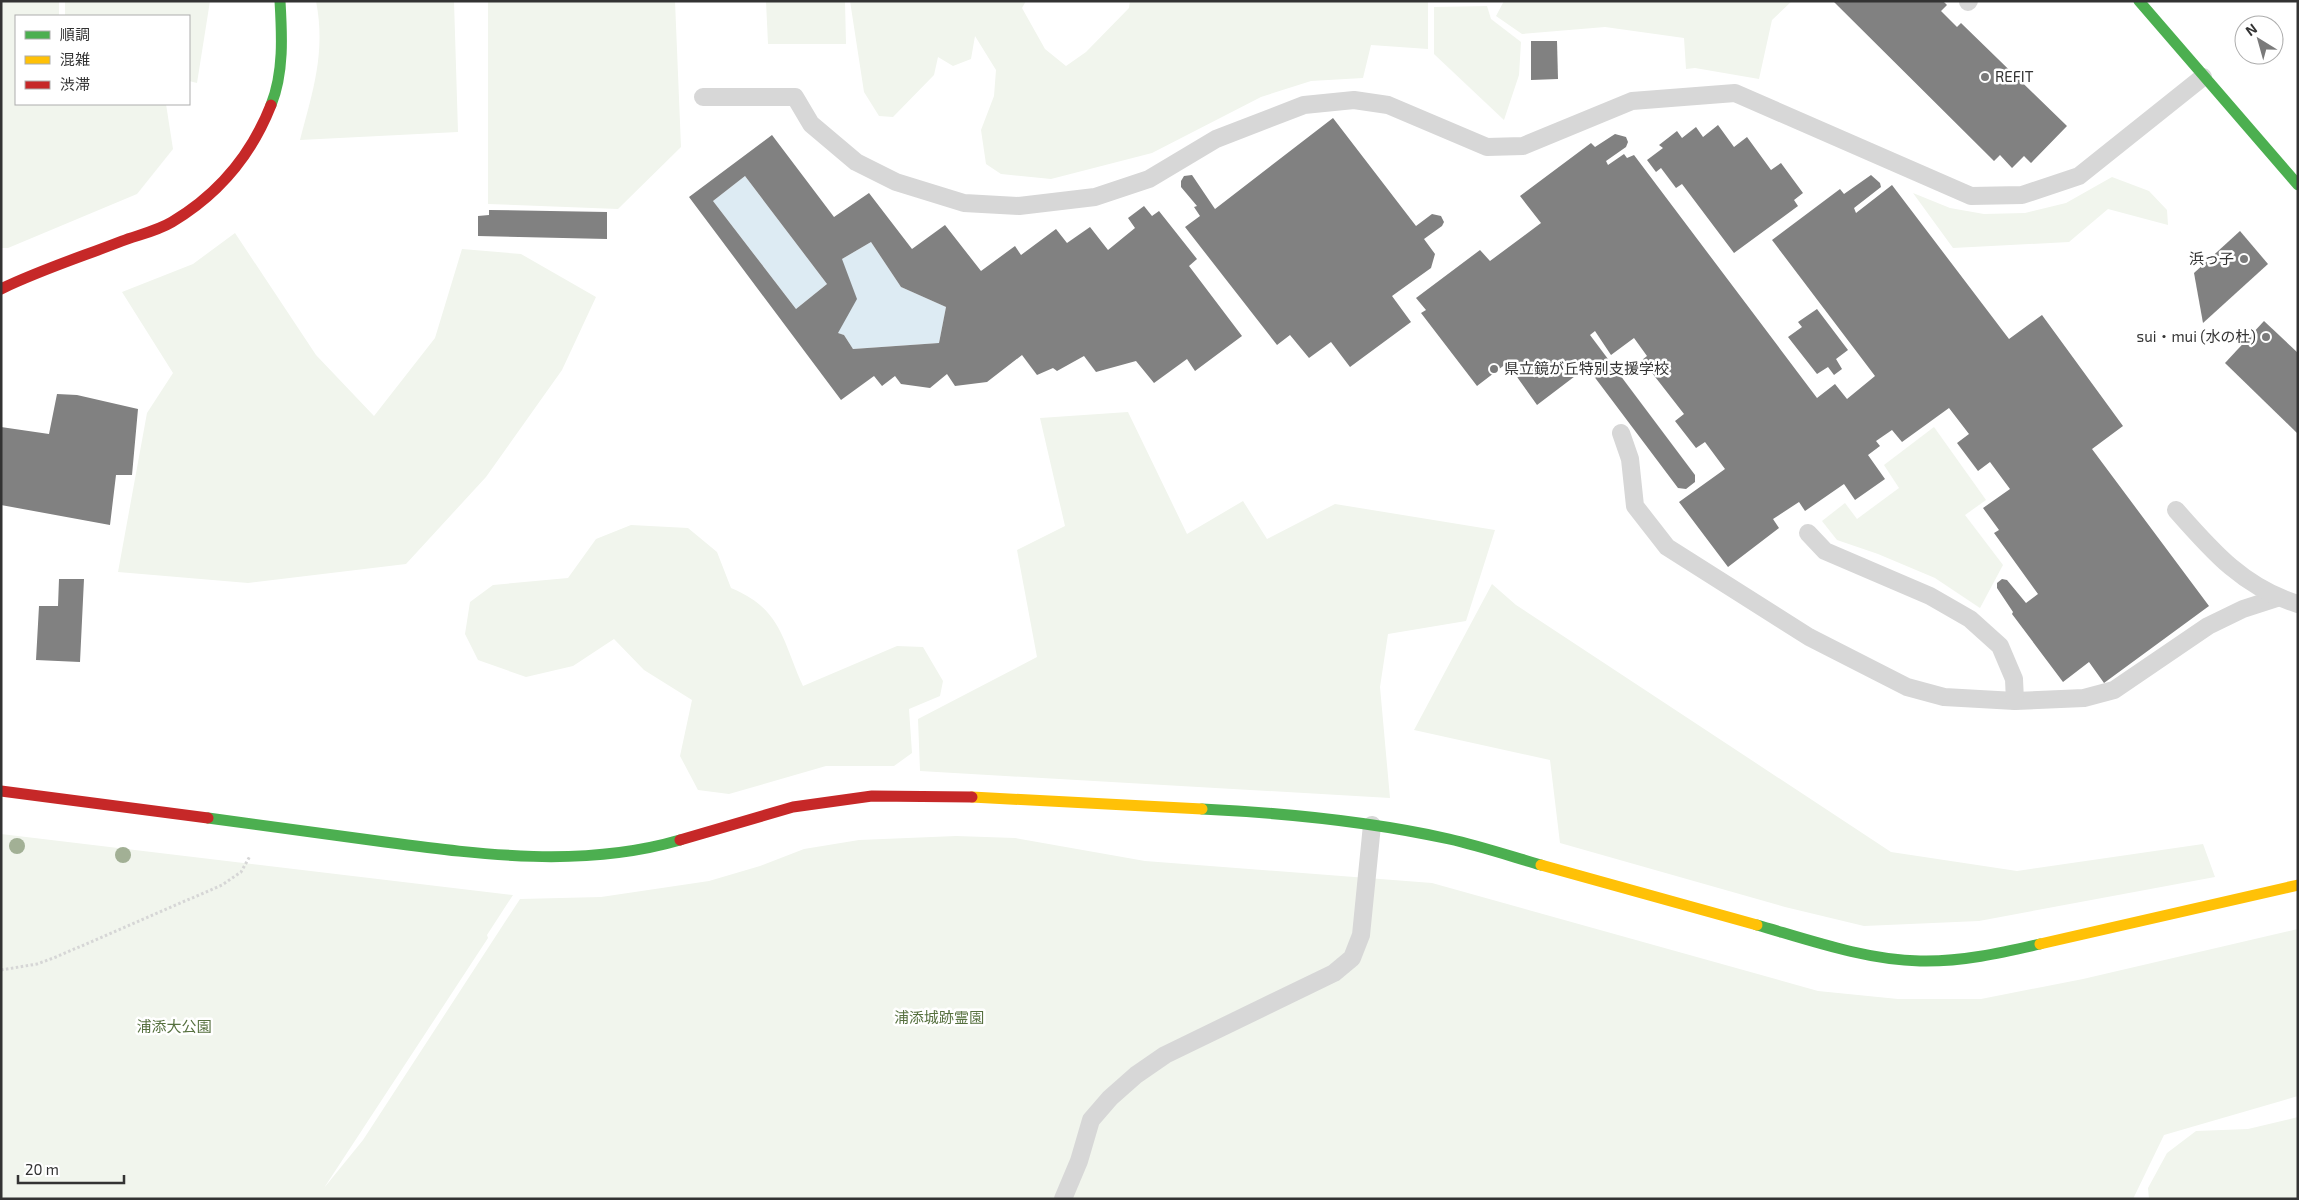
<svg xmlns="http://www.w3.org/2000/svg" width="2299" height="1200" font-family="'Exo 2','Noto Sans JP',sans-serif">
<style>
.green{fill:#f1f5ed}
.water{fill:#ddebf3}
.building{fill:#818181;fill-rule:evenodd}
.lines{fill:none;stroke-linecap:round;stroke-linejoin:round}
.path{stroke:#d6d6d6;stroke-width:3;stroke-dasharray:2.5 2.5;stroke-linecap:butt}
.lane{stroke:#d7d7d7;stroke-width:18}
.fast{stroke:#4caf50;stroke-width:11}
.slow{stroke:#ffc107;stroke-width:11}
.jam{stroke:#c62828;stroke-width:11}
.tree{fill:#a2b095}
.poi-dot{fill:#7a7a7a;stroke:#fff;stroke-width:2}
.labels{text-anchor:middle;stroke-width:5;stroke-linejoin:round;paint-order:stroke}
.poi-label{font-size:15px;fill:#333;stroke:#fff;text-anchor:start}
.park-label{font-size:15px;fill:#56703f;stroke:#fff}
</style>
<rect width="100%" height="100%" fill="#fff"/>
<g class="green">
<path d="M1,1H59V16H16V104H166L173,149L137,194L8,248H1Z"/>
<path d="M65,1H210L197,83L189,81V16H65Z"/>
<path d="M316,1H454L458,132L300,140C313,91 326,52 316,1Z"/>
<path d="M488,1H675L681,147L618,209L488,204Z"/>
<path d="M766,1H845L846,44H768Z"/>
<path d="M850,1H1026L1022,8L1045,49L1066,66L1086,52L1129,8L1130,1H1428V49L1371,45L1363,78L1311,81L1261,97L1152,153L1051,179L1001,174L986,164L981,130L994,96L996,70L975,36L971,59L953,66L938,57L934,75L893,117L879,116L864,92Z"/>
<path d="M1504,1H1792L1772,20L1759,79L1695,68L1686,69L1684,38L1605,27L1522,34L1496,16Z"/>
<path d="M1487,6L1491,19L1521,42L1519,75L1504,120L1434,54V7Z"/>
<path d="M2112,177L2149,191L2167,210L2168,225L2108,209L2069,242L1953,248L1913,193L1950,208L1984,214L2025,213L2066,203Z"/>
<path d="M235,233L316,355L374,416L435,338L462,249L521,254L596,297L562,370L486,477L406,564L248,583L118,572L147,413L173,373L122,292L193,264Z"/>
<path d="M1128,412L1187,534L1243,501L1267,539L1335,504L1495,530L1466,621L1388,634L1380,687L1390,798L920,771L918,719L1037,657L1017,550L1065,526L1040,418Z"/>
<path d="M1934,427L1986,500L1965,515L2003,565L1980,608L1935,578L1878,554L1837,540L1822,521L1845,503L1857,519L1899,488L1884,465Z"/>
<path d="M631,525L688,528L717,552L731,588C782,609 782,640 803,686L897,646L923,647L943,681L940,696L909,709L912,753L894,766H826L729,794L698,790L680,756L692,700L644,670L614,639L573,666L526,677L478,660L465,634L470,602L493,585L568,578L596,539Z"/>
<path d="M1492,584L1516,605L1891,852L2017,871L2203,844L2215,877L1979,921L1864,926L1785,907L1560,843L1550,760L1414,730Z"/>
<path d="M1,834L513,895L487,935L488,938L324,1188L363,1140L520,899L601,897L709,881L760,866L804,849L859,840L956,836L1015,838L1145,861L1432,883L1818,991L1898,999H1981L2083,979L2298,929V1096L2164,1135L2133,1199H1Z"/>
<path d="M2298,1117V1199H2149L2148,1188L2167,1153L2196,1131L2248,1129Z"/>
</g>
<g class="water">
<path d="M745,176L827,284L796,309L713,201Z"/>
<path d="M871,242L901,287L946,307L939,343L853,349L844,335L838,333L842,259Z"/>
</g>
<g class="building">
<path d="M1833,1H1943L1947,5L1941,11L1957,27L1961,23L2067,126L2031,163L2024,156L2012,168L2000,155L1994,161Z"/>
<path d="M1531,41H1557L1558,79L1531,80Z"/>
<path d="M1333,118L1416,226L1432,214L1441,216L1444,222L1442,226L1424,239L1435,254L1431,268L1392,296L1411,322L1350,367L1331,342L1309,358L1290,335L1277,345L1185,227L1200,216L1194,207L1197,206L1181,187V181L1184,176L1192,175L1215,209Z"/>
<path d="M1718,125L1734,147L1747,137L1771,170L1781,163L1803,193L1794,200L1798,206L1734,253L1682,184L1676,188L1661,168L1656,172L1647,160L1663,148L1659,145L1677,131L1682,138L1696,127L1703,137Z"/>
<path d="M1615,134L1626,137L1628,142L1626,147L1606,161L1608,165L1624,154L1627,158L1634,155L1817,398L1835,384L1847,399L1875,376L1772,240L1840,189L1844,194L1871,175L1880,183L1881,187L1854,208L1856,213L1892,185L2009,339L2042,315L2123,426L2092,449L2209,606L2104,683L2089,662L2063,682L2012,614L2013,612L1997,588V583L2002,579L2007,580L2026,603L2038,594L1994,533L1999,530L1983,508L2010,489L1990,462L1978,471L1957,443L1969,434L1949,408L1902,442L1892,430L1876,441L1880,446L1868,455L1885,479L1855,500L1844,484L1805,511L1799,502L1773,519L1779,528L1728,567L1679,502L1725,469L1705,442L1696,448L1675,421L1684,414L1642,360L1647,356L1634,338L1611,355L1595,331L1590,335L1695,475V482L1686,489L1678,488L1587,367L1537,405L1507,363L1477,386L1421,313L1426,310L1416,298L1480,250L1490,261L1541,223L1520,196L1591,143L1595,147Z"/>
<path d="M772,135L834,217L869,193L912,249L945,225L981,271L1015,246L1021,255L1056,229L1067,243L1090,227L1108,250L1135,228L1128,218L1144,206L1152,216L1159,211L1197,259L1189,266L1242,336L1195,371L1187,359L1154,383L1136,361L1096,372L1084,356L1057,371L1053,368L1037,375L1022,355L987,382L955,386L947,374L930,388L901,384L895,376L882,386L874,376L841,400L689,197ZM745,176L827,284L796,309L713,201ZM871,242L901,287L946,307L939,343L853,349L844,335L838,333L857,299L842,259Z"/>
<path d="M489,210L607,212V239L478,236V216L489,215Z"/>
<path d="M2240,231L2268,264L2203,323L2194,273Z"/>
<path d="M1817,309L1848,350L1836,359L1842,369L1834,375L1828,367L1817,374L1788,337L1802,327L1798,322Z"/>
<path d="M2264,321L2298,353V434L2225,363Z"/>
<path d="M57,394L77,395L138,409L132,475H116L110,525L1,505V427L49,434Z"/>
<path d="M59,579H84L80,662L36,660L39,606H58Z"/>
</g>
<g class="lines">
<path class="path" d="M1,970L37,964L56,957L222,885L241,872L250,856"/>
<g class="lane">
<path d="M1968,2L1969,1"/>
<path d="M703,97H795L811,124L856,162L896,182L964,203L1019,206L1095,197L1149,179L1216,139L1304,105L1354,100L1388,105L1487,147L1523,146L1632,101L1735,93L1971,196L2022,195L2079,176L2203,77"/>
<path d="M1621,433L1630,459L1635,506L1667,547L1809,637L1907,687L1944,697L2015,701L2084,698L2114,690L2208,626L2243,609L2277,598"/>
<path d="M2176,510C2212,551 2244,588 2298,604"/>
<path d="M1808,533L1825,551L1930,596L1970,619L2000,646L2014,679L2015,701"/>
<path d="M1063,1199L1079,1161L1091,1120L1110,1098L1136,1075L1165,1055L1334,973L1352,958L1361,935L1372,825"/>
</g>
<g class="fast">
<path d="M2139,1L2298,185"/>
<path d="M271,105C284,73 282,35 280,1"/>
<path d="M1202,809C1285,813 1368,821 1449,839C1480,846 1510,856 1541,865"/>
<path d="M208,818C267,826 326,834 385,842C483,855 584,868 680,840"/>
<path d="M1757,925C1809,940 1866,960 1920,961C1961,962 2001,953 2040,944"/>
</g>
<g class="slow">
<path d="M972,797L1202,809"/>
<path d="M1541,865L1757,925"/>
<path d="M2040,944L2298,885"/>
</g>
<g class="jam">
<path d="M1,289C40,270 81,257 122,241C138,235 157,231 172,222C219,194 251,156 271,105"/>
<path d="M1,791L208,818"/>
<path d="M680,840L793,807L872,796L972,797"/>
</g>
</g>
<g class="tree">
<circle cx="17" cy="846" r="8"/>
<circle cx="123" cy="855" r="8"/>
</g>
<g class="poi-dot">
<circle cx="1985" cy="77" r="5"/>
<circle cx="2244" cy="259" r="5"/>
<circle cx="2266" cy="337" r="5"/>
<circle cx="1494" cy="369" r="5"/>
</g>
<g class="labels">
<g class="poi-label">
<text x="1995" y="82">REFIT</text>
<text x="2234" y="264" text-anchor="end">浜っ子</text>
<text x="2256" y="342" text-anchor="end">sui・mui (水の杜)</text>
<text x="1504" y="374">県立鏡が丘特別支援学校</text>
</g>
<g class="park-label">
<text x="939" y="1023">浦添城跡霊園</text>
<text x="174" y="1032">浦添大公園</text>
</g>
</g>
<rect width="2299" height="1200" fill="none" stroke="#333333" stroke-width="5"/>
<rect x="15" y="15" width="175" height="90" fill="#ffffff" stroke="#adadad"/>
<rect x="25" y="31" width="25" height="8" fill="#4caf50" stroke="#adadad"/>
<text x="60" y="40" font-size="15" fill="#333333">順調</text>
<rect x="25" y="56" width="25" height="8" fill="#ffc107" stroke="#adadad"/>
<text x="60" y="65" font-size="15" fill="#333333">混雑</text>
<rect x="25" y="81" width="25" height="8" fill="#c62828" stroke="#adadad"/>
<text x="60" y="90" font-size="15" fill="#333333">渋滞</text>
<g transform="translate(2259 40) rotate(323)"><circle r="24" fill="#ffffff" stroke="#adadad"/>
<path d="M0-4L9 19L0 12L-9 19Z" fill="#7a7a7a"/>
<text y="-8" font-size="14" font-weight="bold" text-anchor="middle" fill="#333333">N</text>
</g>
<path d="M18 1175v8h106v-8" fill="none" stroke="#333333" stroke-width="2.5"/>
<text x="25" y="1175" font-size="15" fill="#333333" stroke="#ffffff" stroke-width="4" paint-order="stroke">20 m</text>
</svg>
